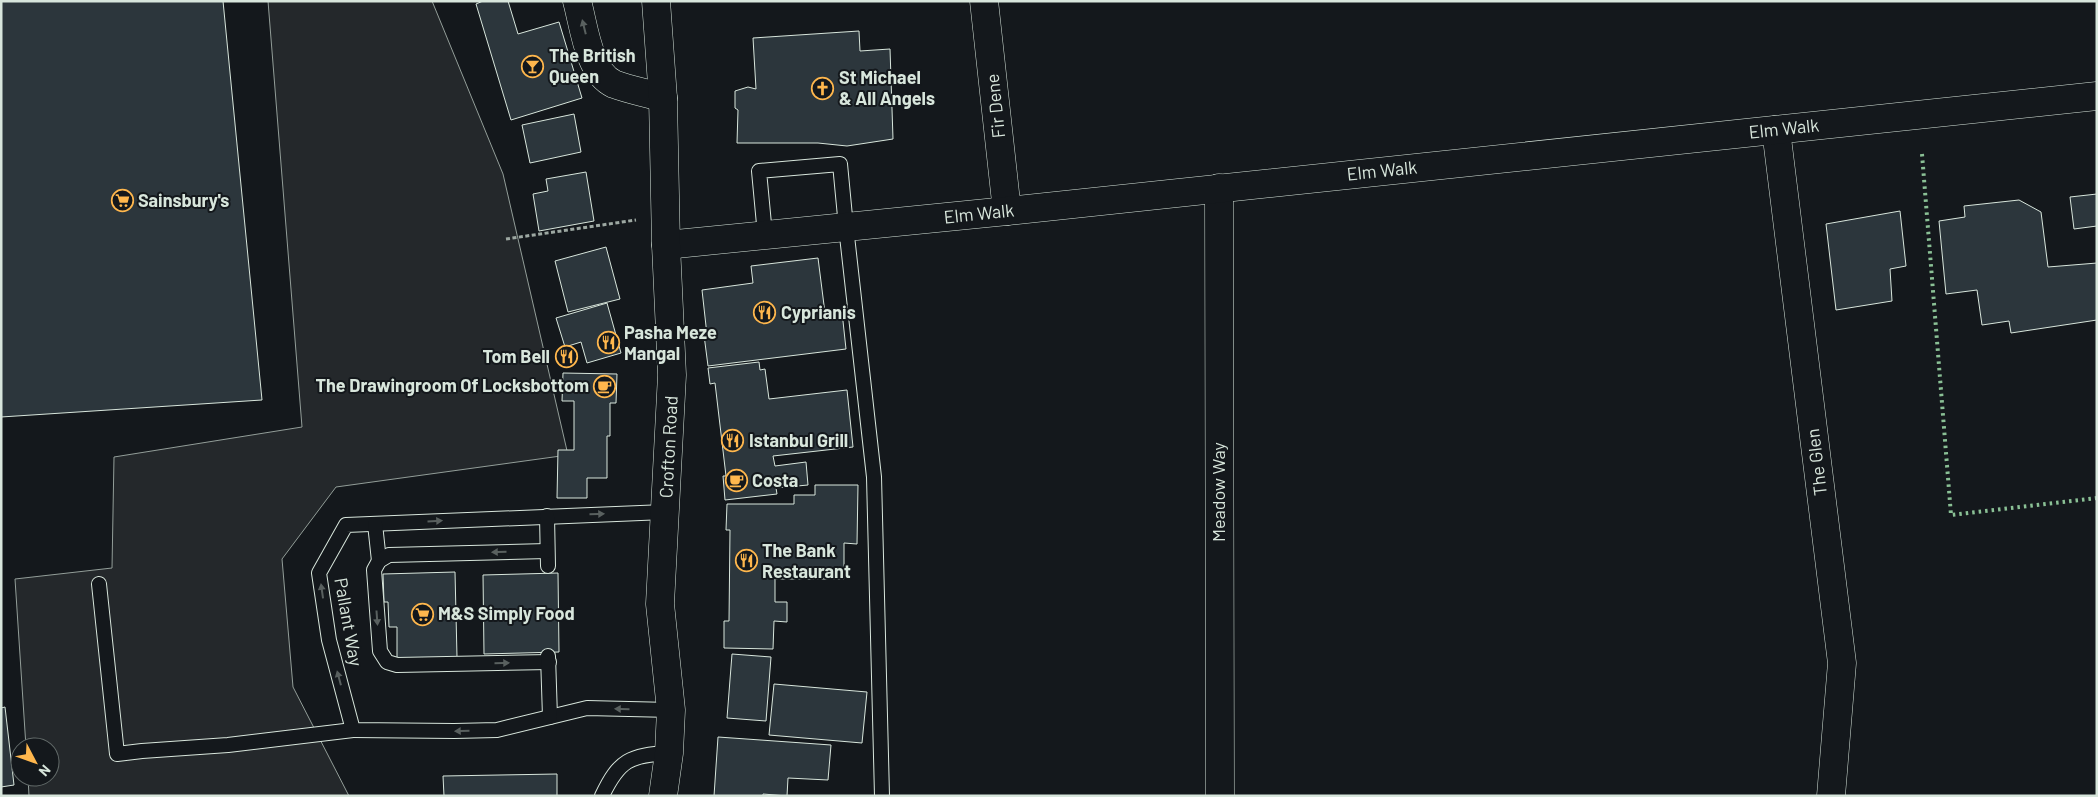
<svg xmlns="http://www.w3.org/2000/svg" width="2098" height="797" font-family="Barlow,sans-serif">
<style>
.parking{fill:#24282b;stroke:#939e99}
.building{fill:#2c363c;stroke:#d8e6dc}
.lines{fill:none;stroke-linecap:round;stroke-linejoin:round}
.lane-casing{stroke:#d8e6dc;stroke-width:16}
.street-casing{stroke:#d8e6dc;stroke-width:29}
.primary-casing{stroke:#d8e6dc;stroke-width:29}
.path{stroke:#9da8a2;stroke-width:3;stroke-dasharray:4 2.5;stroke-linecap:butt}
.lane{stroke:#14181c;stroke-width:14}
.street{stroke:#14181c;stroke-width:28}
.primary{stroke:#14181c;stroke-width:28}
.hedge{stroke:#8ac095;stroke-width:4;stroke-dasharray:2.5 4;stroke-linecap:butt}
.oneway{fill:#59605f}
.labels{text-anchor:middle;stroke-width:4;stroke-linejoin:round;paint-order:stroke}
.poi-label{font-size:18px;font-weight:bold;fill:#d8e6dc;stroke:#14181c;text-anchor:start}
.street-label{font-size:18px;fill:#d8e6dc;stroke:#14181c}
</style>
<rect width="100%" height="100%" fill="#14181c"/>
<path class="parking" d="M268,1H432L503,174L568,455L336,487L282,559L293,687L349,796H29L28,777H50V747H26L15,579L112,568L114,457L302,427Z"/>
<g class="building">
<path d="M1,1H223L262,400L1,417Z"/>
<path d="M483,1H508L518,34L559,22L582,98L511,120L476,4Z"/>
<path d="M859,31L860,51L890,49L893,139L847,146L818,143H737L738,110L735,108V91L748,87L756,89L753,38Z"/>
<path d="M574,114L581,152L530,163L522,125Z"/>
<path d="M586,172L594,221L539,231L533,194L548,191L546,179Z"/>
<path d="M2097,194V226L2074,229L2070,197Z"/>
<path d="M2019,200L2041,212L2048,267L2097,263V320L2011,333L2009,321L1982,325L1977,290L1946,294L1939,221L1965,217L1964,206Z"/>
<path d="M1900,211L1906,266L1890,269L1892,301L1836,310L1826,224Z"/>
<path d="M606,247L620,299L568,312L555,261Z"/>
<path d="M818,258L825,313L842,312L846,349L708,366L704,335H707L702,290L753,283L751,266Z"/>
<path d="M607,303L621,353L587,363L581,342L565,347L556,318Z"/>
<path d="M759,362L760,370L765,369L769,399L847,390L853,447L773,456L775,466L806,462L808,485L776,488L777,494L725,500L723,476H726L715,383L710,384L708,368Z"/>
<path d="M563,373L617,374L616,403H610V436H607V478H587V498H557L558,450H574V401H562Z"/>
<path d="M815,485H858L857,544L844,543V579H775V602H787V622L774,621L773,649L724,648V621H729L730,530H726L727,504H794V495H815Z"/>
<path d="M455,572L457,657L397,659V627H389L388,602H384L383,574Z"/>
<path d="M558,573L559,652L484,654L483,575Z"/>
<path d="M732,654L771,657L766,721L727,718Z"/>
<path d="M774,684L867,692L862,743L769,735Z"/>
<path d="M5,707L14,785L1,787V708Z"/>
<path d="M718,737L831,745L828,780L788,778L787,796L763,794V796H714Z"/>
<path d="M557,774V796H444L443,776Z"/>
</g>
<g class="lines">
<defs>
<g id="lane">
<path d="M765,235L759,171L840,164L846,227L874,477L882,796"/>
<path d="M665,512L346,525L319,573L329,640L353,730L454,731L497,730L587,708L671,710"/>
<path d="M547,516L548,566"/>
<path d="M375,524L379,561"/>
<path d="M547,551L389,555L379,561L374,570L380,651L387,662L397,665L549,662"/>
<path d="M99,584L117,754L142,751L228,745L353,730"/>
<path d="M548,656L550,717"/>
<path d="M602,796C619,760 630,755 669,753"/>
</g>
<g id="street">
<path d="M577,1C584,26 588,72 614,84C630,90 647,93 663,98"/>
<path d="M984,1L1007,211"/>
<path d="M1776,130L1842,663L1831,796"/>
<path d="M1219,188L1220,796"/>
<path d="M666,245L1007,211L2097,96"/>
</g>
<path id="primary" d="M656,1L663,98L666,245L672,375L660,604L671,710L669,753L663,796"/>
</defs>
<use href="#lane" class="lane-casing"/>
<use href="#street" class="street-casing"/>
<use href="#primary" class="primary-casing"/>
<path class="path" d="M506,239L636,220"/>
<use href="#lane" class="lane"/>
<use href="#street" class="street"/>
<use href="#primary" class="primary"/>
<path class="hedge" d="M1922,154L1951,515L2097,498"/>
</g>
<defs><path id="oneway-solid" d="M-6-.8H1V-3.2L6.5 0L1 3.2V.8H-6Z" transform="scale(1.25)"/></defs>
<g class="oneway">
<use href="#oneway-solid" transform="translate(584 27) rotate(-104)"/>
<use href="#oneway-solid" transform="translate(597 514) rotate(-2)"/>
<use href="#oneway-solid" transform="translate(435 521) rotate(-3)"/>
<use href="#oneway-solid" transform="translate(499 552) rotate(179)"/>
<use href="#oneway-solid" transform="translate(322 591) rotate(-98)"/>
<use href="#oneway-solid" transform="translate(377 618) rotate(86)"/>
<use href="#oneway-solid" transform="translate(502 663) rotate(-1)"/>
<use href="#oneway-solid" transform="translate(339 678) rotate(-105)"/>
<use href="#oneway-solid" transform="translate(622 709) rotate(-179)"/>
<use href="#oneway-solid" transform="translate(462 731) rotate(178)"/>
</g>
<defs>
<symbol id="bar-ring" viewBox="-11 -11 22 22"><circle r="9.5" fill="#14181c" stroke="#ffb74d" stroke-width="1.5"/><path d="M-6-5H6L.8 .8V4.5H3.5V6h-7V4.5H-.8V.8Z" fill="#ffb74d"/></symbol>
<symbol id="church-ring" viewBox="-11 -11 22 22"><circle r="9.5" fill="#14181c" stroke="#ffb74d" stroke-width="1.5"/><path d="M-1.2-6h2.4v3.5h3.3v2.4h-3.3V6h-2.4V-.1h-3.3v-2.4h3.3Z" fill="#ffb74d"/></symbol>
<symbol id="supermarket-ring" viewBox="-11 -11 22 22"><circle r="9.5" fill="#14181c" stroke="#ffb74d" stroke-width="1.5"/><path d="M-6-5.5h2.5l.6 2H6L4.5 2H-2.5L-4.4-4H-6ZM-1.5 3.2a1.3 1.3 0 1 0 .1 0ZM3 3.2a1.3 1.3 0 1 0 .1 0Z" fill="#ffb74d"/></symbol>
<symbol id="restaurant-ring" viewBox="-11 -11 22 22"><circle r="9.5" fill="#14181c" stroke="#ffb74d" stroke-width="1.5"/><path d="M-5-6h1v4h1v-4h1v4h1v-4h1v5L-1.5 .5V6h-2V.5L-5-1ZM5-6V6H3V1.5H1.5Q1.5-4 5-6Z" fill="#ffb74d"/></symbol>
<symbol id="cafe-ring" viewBox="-11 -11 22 22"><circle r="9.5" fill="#14181c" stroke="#ffb74d" stroke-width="1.5"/><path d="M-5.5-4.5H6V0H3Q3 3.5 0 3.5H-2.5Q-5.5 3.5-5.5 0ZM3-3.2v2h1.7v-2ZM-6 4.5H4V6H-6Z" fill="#ffb74d"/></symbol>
</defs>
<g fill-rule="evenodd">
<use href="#bar-ring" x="520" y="54" width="25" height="25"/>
<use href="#church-ring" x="810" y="76" width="25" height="25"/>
<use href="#supermarket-ring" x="110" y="188" width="25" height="25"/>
<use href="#restaurant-ring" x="752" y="300" width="25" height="25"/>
<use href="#restaurant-ring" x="596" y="330" width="25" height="25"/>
<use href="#restaurant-ring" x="554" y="344" width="25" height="25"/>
<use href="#cafe-ring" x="592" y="374" width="25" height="25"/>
<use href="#restaurant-ring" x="720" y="428" width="25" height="25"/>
<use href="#cafe-ring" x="724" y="468" width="25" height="25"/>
<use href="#restaurant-ring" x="734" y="548" width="25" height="25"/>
<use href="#supermarket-ring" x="410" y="602" width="25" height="25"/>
</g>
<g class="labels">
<g class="poi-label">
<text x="549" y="62">The British<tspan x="549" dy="21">Queen</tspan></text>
<text x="839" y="84">St Michael<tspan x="839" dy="21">&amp; All Angels</tspan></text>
<text x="138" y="207">Sainsbury's</text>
<text x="781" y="319">Cyprianis</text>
<text x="624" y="339">Pasha Meze<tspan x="624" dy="21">Mangal</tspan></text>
<text x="550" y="363" text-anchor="end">Tom Bell</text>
<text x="589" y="392" text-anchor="end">The Drawingroom Of Locksbottom</text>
<text x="749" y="447">Istanbul Grill</text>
<text x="752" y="487">Costa</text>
<text x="762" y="557">The Bank<tspan x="762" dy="21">Restaurant</tspan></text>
<text x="438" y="620">M&amp;S Simply Food</text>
</g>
<g class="street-label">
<text transform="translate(996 106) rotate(-96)" y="6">Fir Dene</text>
<text transform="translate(1784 129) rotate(-6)" y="6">Elm Walk</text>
<text transform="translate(1382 171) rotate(-6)" y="6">Elm Walk</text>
<text transform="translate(979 214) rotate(-6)" y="6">Elm Walk</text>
<text transform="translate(669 447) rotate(-87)" y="6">Crofton Road</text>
<text transform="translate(1817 462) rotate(-97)" y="6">The Glen</text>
<text transform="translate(1219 492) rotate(-90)" y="6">Meadow Way</text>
<text transform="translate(348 622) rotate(80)" y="6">Pallant Way</text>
</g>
</g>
<rect width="2098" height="797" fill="none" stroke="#d8e6dc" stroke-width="5"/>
<g transform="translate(35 762) rotate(131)"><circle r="24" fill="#14181c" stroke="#626a69"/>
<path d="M0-4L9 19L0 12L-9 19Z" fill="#ffb74d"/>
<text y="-8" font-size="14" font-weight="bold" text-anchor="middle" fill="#d8e6dc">N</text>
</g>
</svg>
